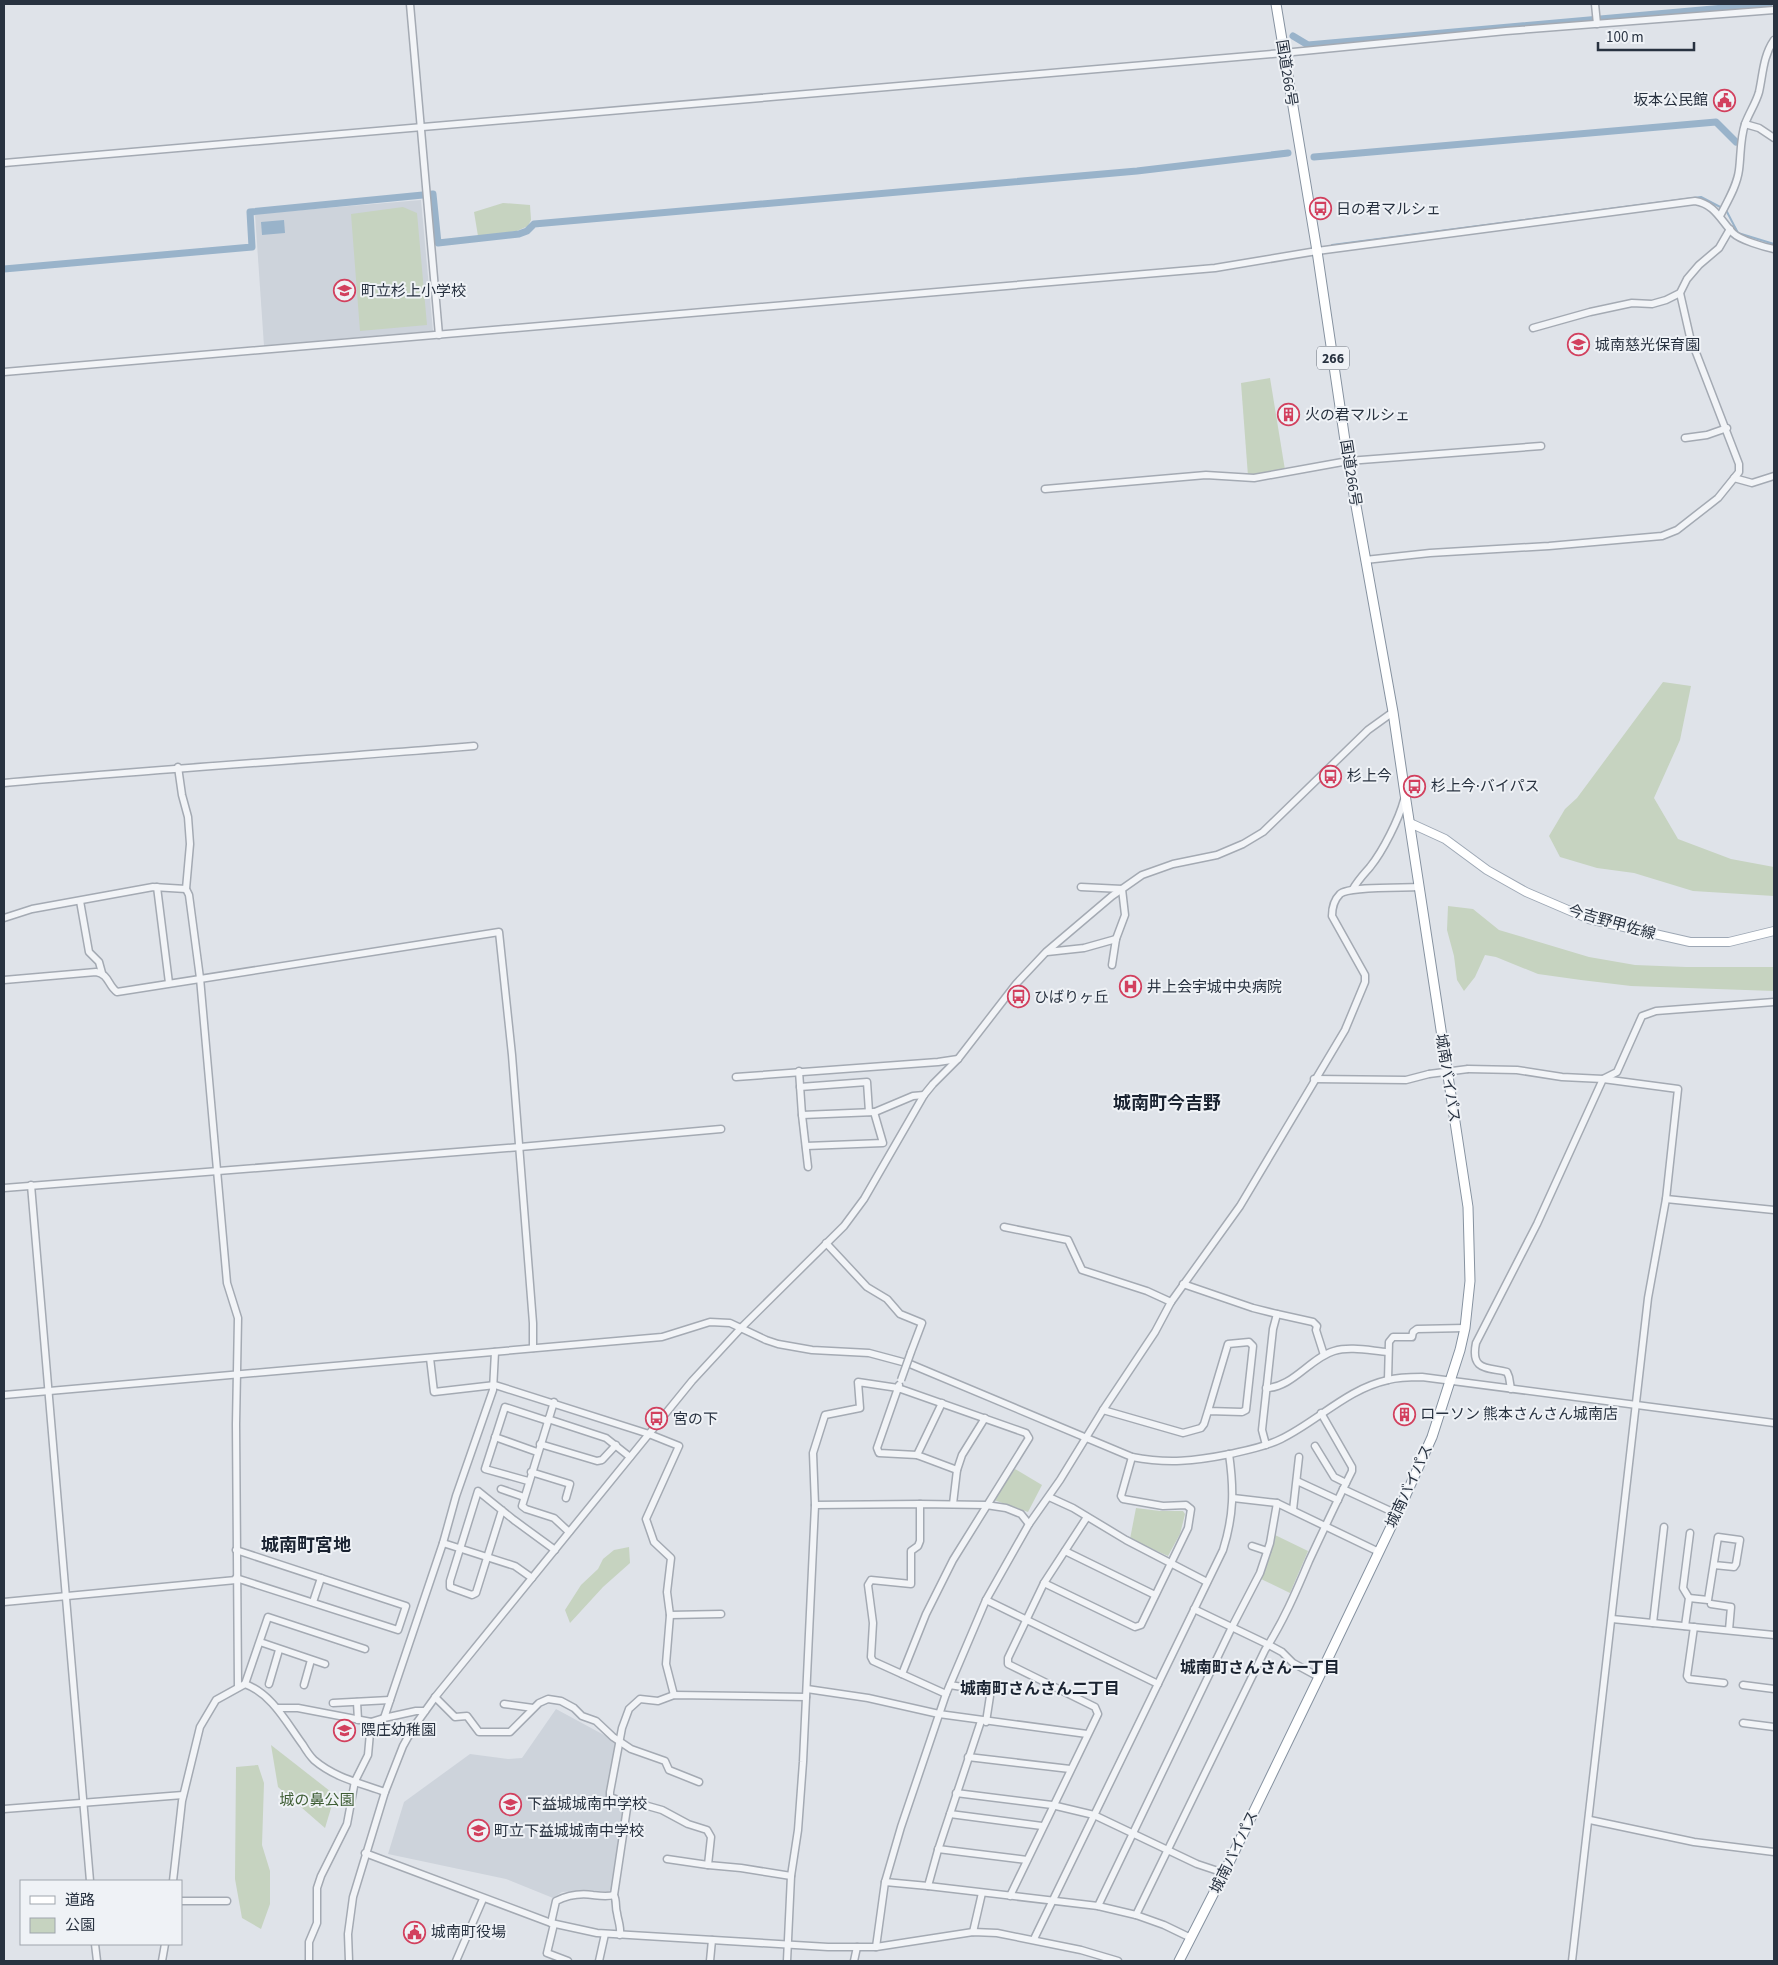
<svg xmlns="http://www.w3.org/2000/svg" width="1778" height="1965" font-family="'Source Sans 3','Noto Sans JP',sans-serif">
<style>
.built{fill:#cdd3db}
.green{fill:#c6d3c0}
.water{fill:#99b3ca}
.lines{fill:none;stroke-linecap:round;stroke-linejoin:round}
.stream{stroke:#99b3ca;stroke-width:2}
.canal{stroke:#99b3ca;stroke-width:7}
.minor-casing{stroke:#a4aab3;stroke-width:9}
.major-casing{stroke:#9ea8b5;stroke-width:10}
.highway-casing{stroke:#8692a0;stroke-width:11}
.minor{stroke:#f2f4f7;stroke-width:6}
.major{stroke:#fff;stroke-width:8}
.highway{stroke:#fff;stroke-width:9}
.minor-bridge-casing{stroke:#a4aab3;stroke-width:9;stroke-linecap:butt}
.minor-bridge{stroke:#f2f4f7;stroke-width:6}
.labels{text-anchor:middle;stroke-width:4;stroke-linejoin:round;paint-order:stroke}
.shield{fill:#eff2f6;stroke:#646c77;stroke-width:1}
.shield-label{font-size:14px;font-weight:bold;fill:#283240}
.street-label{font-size:15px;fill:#283240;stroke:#eff2f6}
.poi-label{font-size:15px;fill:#283240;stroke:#eff2f6;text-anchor:start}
.park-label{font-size:15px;fill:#3e5d34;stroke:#eff2f6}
.neighbourhood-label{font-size:16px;font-weight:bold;fill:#1a2331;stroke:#eff2f6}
.quarter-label{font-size:18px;font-weight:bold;fill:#1a2331;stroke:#eff2f6}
</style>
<rect width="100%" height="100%" fill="#dfe3e9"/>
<g class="built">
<path d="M421,200L433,331L264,346L255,214Z"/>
<path d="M556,1709L617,1742L606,1795L607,1797L620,1805L623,1812L617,1846L613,1888L608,1892L591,1890L562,1892L553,1898L506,1879L388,1854L404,1802L470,1754L508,1759L522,1758Z"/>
</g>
<g class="green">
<path d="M503,203L530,205L531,220L528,226L517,231L478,236L474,212Z"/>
<path d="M403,207L417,213L427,325L360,331L351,214Z"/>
<path d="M1270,378L1285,470L1248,476L1241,383Z"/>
<path d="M1663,682L1691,686L1680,740L1654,798L1678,839L1731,859L1774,867V896L1693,891L1634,873L1597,868L1560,857L1549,836L1565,809L1577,798Z"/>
<path d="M1448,906L1473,909L1499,930L1589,957L1635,965L1686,967H1774V991L1631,986L1581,980L1538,974L1496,957L1485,955L1475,977L1464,991L1457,980L1454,956L1447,930Z"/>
<path d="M1015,1469L1042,1485L1028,1512L994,1500Z"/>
<path d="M1136,1508L1160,1511H1183L1185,1514L1180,1534L1168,1556L1130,1539Z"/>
<path d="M1275,1535L1308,1551L1290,1593L1261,1579Z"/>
<path d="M629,1547L630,1563L603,1587L570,1623L565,1610L581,1585L598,1569L603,1559L614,1550Z"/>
<path d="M271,1745L335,1795L325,1828L278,1787Z"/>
<path d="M258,1765L264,1783L262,1845L270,1871V1904L261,1929L242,1918L235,1879L236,1767Z"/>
</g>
<path class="water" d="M284,220L285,233L262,235L261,222Z"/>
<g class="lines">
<path class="stream" d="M1332,245L1701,197L1726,210L1738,233L1774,244"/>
<g class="canal">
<path d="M1293,36L1308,45L1769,4"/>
<path d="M1314,157L1716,122L1736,142"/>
<path d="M4,269L252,247L250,212L433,194L438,243L519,234L527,231L534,224L1137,171L1288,153"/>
</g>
<defs>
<g id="minor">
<path d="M410,4L439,335"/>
<path d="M1595,4L1597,24"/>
<path d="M1745,124L1759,128L1774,138"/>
<path d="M4,163L1283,53L1506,31L1774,10"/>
<path d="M1720,216C1727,202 1737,186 1739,170C1741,155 1740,139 1745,124C1749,113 1756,103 1759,92C1763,74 1763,56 1774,40"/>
<path d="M1533,328L1590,312L1632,303L1652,304L1666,300L1680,293L1687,279L1699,265L1719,248L1730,229"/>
<path d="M4,372L1215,268L1317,251L1695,201C1715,204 1721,221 1733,233C1740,240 1764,247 1774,249"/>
<path d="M1685,438L1707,435L1727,428"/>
<path d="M1734,478L1752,483L1774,476"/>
<path d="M1045,489L1206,475L1254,478L1348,461L1541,446"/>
<path d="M1365,560L1430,553L1549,546L1662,536L1677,530L1718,498L1739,472V464L1690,337L1680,293"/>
<path d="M178,767L182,795L188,817L190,844L186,889L189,895L200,978L227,1283L238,1318L236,1424L238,1687"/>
<path d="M4,783C160,769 317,759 474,746"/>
<path d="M157,887L169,983"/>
<path d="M1081,887L1122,889L1125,915L1116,939L1112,965"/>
<path d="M1353,889C1358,880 1364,874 1370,867C1383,851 1399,819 1404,800"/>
<path d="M80,901L89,952L99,962L102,973"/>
<path d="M4,918L32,909L153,887L186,889"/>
<path d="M1047,952L1084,948L1116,939"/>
<path d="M4,980L96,972C109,974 108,986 117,992L499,932L512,1055L533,1323V1348"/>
<path d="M1468,1069L1517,1070L1562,1077L1603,1079L1678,1089L1666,1199L1648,1298L1572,1961"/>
<path d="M799,1071L802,1115L875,1112L913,1096L924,1095"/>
<path d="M736,1077L938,1062L958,1059"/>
<path d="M1314,1079L1406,1080L1429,1074"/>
<path d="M800,1087L867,1082L869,1112"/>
<path d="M802,1115L808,1167"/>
<path d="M806,1146L883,1143L874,1112"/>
<path d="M31,1185L90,1881"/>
<path d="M4,1188L520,1147L721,1129"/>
<path d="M1666,1199L1774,1210"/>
<path d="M1004,1227L1068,1240L1082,1270L1147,1291L1171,1302"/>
<path d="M826,1243L867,1287L887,1299L900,1314L922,1323L911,1352"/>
<path d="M1183,1284L1253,1308L1277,1314"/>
<path d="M430,1358L434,1392L495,1385L649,1434L679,1446L646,1519L654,1542L671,1558L667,1592L670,1615L666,1664L674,1695"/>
<path d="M1388,1380L1389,1342L1393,1337H1412L1413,1332L1417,1329L1465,1328"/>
<path d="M899,1385L898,1388L858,1382L860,1408L825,1415L813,1453L815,1505L920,1504L986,1505L1006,1508L1021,1514L1029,1524"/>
<path d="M1266,1388C1292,1388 1310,1358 1334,1351C1350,1346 1372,1351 1388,1352"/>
<path d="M1511,1389L1509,1377L1507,1372C1489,1367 1470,1372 1476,1343L1537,1224L1603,1079L1617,1072L1642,1016L1656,1011L1774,1002"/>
<path d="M4,1395L662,1337L710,1322L730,1323L766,1340L778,1344L812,1350L869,1353L910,1364L1132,1457C1168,1464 1195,1461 1230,1454C1248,1450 1265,1447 1281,1439C1318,1421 1347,1389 1388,1380C1399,1377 1411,1377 1422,1377L1774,1423"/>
<path d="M554,1402L522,1506L526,1509L554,1518L569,1532"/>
<path d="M1103,1410L1183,1433L1201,1428L1204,1424L1208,1411L1242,1412L1246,1410L1253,1346L1249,1342L1228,1344L1208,1411"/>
<path d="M548,1419L606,1438L630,1457"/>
<path d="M495,1437L537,1452"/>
<path d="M540,1444L597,1461L602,1460L616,1445"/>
<path d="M1266,1445L1262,1430L1273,1329L1277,1314L1313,1322L1317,1326L1316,1330L1324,1355"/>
<path d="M1315,1446L1334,1477L1346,1483"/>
<path d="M917,1455L942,1403"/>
<path d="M531,1472L570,1484L566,1498"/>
<path d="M528,1481L485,1469L505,1407L548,1421"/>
<path d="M1297,1481L1338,1500"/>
<path d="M501,1489L524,1497"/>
<path d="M1343,1489L1397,1514"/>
<path d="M1049,1497L1073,1508L1126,1540L1207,1582"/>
<path d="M1233,1498L1277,1503L1379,1552"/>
<path d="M920,1504V1541L918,1546L911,1551V1584L871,1580L868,1585L873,1623L871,1657L873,1661L946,1694"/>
<path d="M953,1504L957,1470L962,1455L985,1418"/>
<path d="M502,1510L476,1593L472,1595L450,1587V1581L478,1491L514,1520L555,1550"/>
<path d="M1293,1510L1299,1457"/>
<path d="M443,1543L515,1566L532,1578"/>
<path d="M1252,1546L1267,1551"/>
<path d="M1065,1551L1155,1595"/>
<path d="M236,1578L398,1630L406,1606L236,1550"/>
<path d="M1044,1583L1135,1627L1141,1625L1188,1528L1191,1509L1186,1505L1163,1506L1123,1499L1121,1496L1132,1457"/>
<path d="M1689,1598L1708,1600L1718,1537L1740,1540L1736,1564L1734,1567L1714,1565"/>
<path d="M986,1600L1158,1684"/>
<path d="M4,1602L236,1580"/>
<path d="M313,1602L321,1578"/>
<path d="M1711,1604L1731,1607L1729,1630"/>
<path d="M1194,1609L1269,1645L1282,1652L1293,1663L1319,1677"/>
<path d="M670,1615L721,1614"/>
<path d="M1612,1619L1774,1635"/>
<path d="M1653,1623L1664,1527"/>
<path d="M1685,1626L1689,1598L1683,1588L1690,1533"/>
<path d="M1694,1627L1687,1676L1689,1679L1724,1683"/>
<path d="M260,1642L325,1664"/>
<path d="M902,1674L926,1614L953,1560L1029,1438L1026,1433L898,1388L877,1448L879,1453L917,1455L957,1470"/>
<path d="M245,1684L268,1617L365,1649"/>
<path d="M269,1684L279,1650"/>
<path d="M304,1685L311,1660"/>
<path d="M950,1685L986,1691L990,1696L986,1722"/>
<path d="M1743,1685L1774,1689"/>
<path d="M807,1689L868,1698L939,1714L1087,1734"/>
<path d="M435,1697L455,1717L467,1716L479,1732H510L539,1703L548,1699L561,1701L574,1708L582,1716L596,1721L613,1737L631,1749L665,1761L669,1770L699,1782"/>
<path d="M357,1702L358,1720"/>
<path d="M333,1703L390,1700"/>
<path d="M504,1704L533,1708"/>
<path d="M277,1708H298L371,1722"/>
<path d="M425,1711H416L384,1718L443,1543L456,1496L493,1390L495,1352"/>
<path d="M1743,1723L1774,1727"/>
<path d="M968,1757L1070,1769"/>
<path d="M956,1793L1052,1805L1094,1815L1197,1864L1224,1873"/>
<path d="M4,1809L183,1795"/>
<path d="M950,1814L1042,1826"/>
<path d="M1590,1820L1694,1842L1774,1852"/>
<path d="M938,1849L1027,1860"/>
<path d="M365,1853L551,1923L597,1933L828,1947H876L973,1932L997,1933L1081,1950L1118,1961"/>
<path d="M667,1859L708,1865"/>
<path d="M791,1876L741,1868L708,1865L711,1837L707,1830L688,1824L662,1810L630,1801L626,1803L610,1797V1792L622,1728L629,1709L640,1699L658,1701L674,1695L806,1697"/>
<path d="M173,1881L182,1801L200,1727L216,1700L245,1684C272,1694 286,1722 303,1745C306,1750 310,1756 314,1760C335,1778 360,1783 385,1792"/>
<path d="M885,1882L928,1886L1098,1906L1136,1915L1164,1925L1191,1938"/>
<path d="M928,1886L938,1850L981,1721"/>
<path d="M1010,1896L1098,1714L1095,1707L1008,1664V1658L1044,1583L1087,1517"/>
<path d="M181,1901H227"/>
<path d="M1098,1906L1232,1627L1260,1573L1270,1543L1277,1503"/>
<path d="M1136,1915L1265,1650C1283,1622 1296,1592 1309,1561C1323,1531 1337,1501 1352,1471V1467L1321,1413"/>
<path d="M551,1923L556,1901C568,1895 580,1893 593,1895C601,1896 607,1897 614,1895"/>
<path d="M554,1924L547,1953L568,1961"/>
<path d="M973,1932L982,1893"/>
<path d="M620,1935C621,1926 618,1921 617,1913C615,1907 617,1901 614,1895L627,1808L626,1803"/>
<path d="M1034,1939L1223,1550C1234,1515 1234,1489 1229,1454"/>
<path d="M95,1944L97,1961"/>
<path d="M876,1947L885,1882L901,1827L946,1694L986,1600L1029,1524L1060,1480L1103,1410L1155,1332L1171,1302L1240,1206L1345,1030L1365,982V975L1332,916C1332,908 1334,900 1340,894C1349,886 1403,888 1419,887"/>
<path d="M162,1961L165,1944"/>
<path d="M309,1961V1942L317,1923V1888L321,1876L347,1824L355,1781L368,1755L371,1722L384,1718"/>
<path d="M349,1961L348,1934L353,1897L385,1792L403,1746L413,1728L436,1696L692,1381L741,1328L844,1226L864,1199L924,1095L933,1084L958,1059L1016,984L1046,952L1112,896L1142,875L1173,864L1217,855L1243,844L1263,832L1368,730L1393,712"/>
<path d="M456,1961L483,1899"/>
<path d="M599,1961L605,1934"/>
<path d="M710,1961L712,1940"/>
<path d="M787,1961L791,1876L798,1830L803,1762L815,1505"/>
<path d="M854,1961L857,1947"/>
</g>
<path id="major" d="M1410,823L1445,839L1487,870L1526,892L1589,919L1690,942H1729L1774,931"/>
<path id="highway" d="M1179,1961L1224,1873L1319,1677L1400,1508L1432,1437L1460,1350L1465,1328L1470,1281L1468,1207L1405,794L1393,712L1348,461L1317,251L1276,4"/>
</defs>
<use href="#minor" class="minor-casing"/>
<use href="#major" class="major-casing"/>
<use href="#highway" class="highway-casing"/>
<use href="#minor" class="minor"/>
<use href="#major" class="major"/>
<use href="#highway" class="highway"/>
<defs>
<g id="minor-bridge">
<path d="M1429,1074L1468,1069"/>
<path d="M901,1380L911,1352"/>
</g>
</defs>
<use href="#minor-bridge" class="minor-bridge-casing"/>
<use href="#minor-bridge" class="minor-bridge"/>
</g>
<defs>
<symbol id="civic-ring" viewBox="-11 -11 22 22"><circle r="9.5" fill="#eff2f6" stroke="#d2405e" stroke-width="1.5"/><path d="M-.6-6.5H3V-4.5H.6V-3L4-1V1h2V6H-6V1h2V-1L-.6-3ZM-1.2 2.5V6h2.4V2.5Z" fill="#d2405e"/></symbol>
<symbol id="bus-ring" viewBox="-11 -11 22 22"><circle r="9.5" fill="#eff2f6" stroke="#d2405e" stroke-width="1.5"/><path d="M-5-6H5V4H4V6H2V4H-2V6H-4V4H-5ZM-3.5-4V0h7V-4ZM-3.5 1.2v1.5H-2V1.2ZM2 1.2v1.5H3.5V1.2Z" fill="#d2405e"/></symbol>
<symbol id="school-ring" viewBox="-11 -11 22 22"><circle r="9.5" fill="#eff2f6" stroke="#d2405e" stroke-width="1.5"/><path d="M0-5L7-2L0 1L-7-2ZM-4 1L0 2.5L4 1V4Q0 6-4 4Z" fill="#d2405e"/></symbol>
<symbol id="building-ring" viewBox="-11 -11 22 22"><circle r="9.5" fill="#eff2f6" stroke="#d2405e" stroke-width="1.5"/><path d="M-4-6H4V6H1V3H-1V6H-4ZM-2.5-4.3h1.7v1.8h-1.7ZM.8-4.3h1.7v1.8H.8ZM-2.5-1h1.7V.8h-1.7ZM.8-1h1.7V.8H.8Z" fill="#d2405e"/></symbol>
<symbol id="hospital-ring" viewBox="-11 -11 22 22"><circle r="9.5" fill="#eff2f6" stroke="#d2405e" stroke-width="1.5"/><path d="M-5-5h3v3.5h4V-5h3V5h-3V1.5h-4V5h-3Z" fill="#d2405e"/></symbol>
</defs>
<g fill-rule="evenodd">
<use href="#civic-ring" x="1712" y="88" width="25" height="25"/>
<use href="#bus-ring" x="1308" y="196" width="25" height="25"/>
<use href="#school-ring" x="332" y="278" width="25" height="25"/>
<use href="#school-ring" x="1566" y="332" width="25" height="25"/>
<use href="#building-ring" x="1276" y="402" width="25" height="25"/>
<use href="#bus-ring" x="1318" y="764" width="25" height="25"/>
<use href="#bus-ring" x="1402" y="774" width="25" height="25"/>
<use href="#hospital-ring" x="1118" y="974" width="25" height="25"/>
<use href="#bus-ring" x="1006" y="984" width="25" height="25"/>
<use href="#building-ring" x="1392" y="1402" width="25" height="25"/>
<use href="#bus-ring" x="644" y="1406" width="25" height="25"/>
<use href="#school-ring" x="332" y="1718" width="25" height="25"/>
<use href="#school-ring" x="498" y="1792" width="25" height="25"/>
<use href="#school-ring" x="466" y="1818" width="25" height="25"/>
<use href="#civic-ring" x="402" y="1920" width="25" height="25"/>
</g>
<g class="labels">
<rect class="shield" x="1317" y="346.5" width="32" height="23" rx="4"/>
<g class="shield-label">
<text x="1333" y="363">266</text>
</g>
<g class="street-label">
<text transform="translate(1287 73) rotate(81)" y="5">国道266号</text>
<text transform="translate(1351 473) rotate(81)" y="5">国道266号</text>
<text transform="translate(1612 922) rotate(16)" y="5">今吉野甲佐線</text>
<text transform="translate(1448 1078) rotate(81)" y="5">城南バイパス</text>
<text transform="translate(1409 1486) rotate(-65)" y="5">城南バイパス</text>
<text transform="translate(1234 1852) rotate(-64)" y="5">城南バイパス</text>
</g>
<g class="poi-label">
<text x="1708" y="105" text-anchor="end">坂本公民館</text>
<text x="1336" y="214">日の君マルシェ</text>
<text x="361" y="296">町立杉上小学校</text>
<text x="1595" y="350">城南慈光保育園</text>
<text x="1305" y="420">火の君マルシェ</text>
<text x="1347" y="781">杉上今</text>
<text x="1431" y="791">杉上今·バイパス</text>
<text x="1147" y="992">井上会宇城中央病院</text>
<text x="1034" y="1002">ひばりヶ丘</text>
<text x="1420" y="1419">ローソン 熊本さんさん城南店</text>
<text x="673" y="1424">宮の下</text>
<text x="361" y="1735">隈庄幼稚園</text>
<text x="527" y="1809">下益城城南中学校</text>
<text x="494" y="1836">町立下益城城南中学校</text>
<text x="431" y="1937">城南町役場</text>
</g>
<g class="park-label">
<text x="317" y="1805">城の鼻公園</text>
</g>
<g class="neighbourhood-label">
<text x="1260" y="1673">城南町さんさん一丁目</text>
<text x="1040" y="1694">城南町さんさん二丁目</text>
</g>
<g class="quarter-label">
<text x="1167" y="1109">城南町今吉野</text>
<text x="306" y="1551">城南町宮地</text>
</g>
</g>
<rect width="1778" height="1965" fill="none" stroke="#283240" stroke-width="10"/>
<rect x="20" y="1880" width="162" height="65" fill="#eff2f6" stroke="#9fa5ad"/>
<rect x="30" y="1896" width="25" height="8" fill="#ffffff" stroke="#9fa5ad"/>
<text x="65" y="1905" font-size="15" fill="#283240">道路</text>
<rect x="30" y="1918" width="25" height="15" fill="#c6d3c0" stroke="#9fa5ad"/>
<text x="65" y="1930" font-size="15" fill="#283240">公園</text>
<path d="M1598 42v8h96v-8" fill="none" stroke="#283240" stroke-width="2.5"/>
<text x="1606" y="42" font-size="15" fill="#283240" stroke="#eff2f6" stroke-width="4" paint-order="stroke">100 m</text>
</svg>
